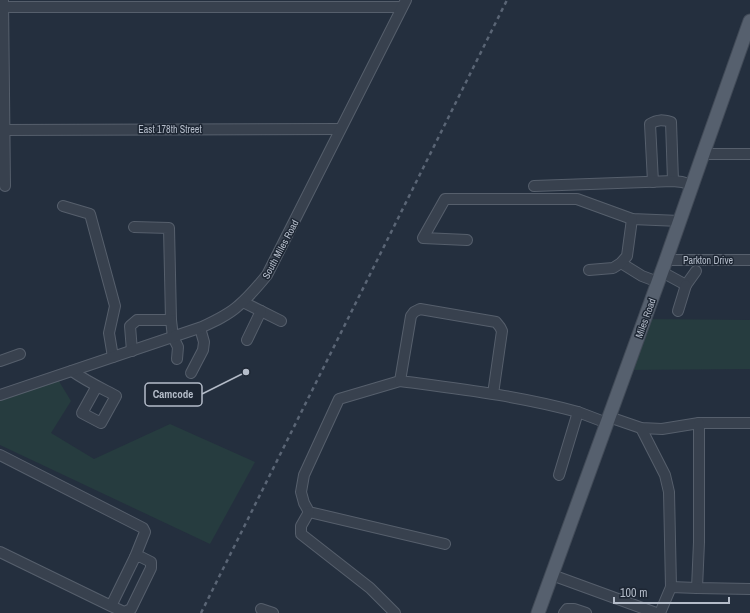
<svg xmlns="http://www.w3.org/2000/svg" width="750" height="613" font-family="'Archivo Narrow',sans-serif">
<style>
.green{fill:#263c3f}
.lines{fill:none;stroke-linecap:round;stroke-linejoin:round}
.minor-casing{stroke:#565f6c;stroke-width:12}
.major-casing{stroke:#414a57;stroke-width:15}
.minor{stroke:#38414e;stroke-width:10}
.major{stroke:#56606e;stroke-width:13}
.rail{stroke:#5a6575;stroke-width:2.5;stroke-dasharray:4 4;stroke-linecap:butt}
.labels{text-anchor:middle;stroke-width:3;stroke-linejoin:round;paint-order:stroke}
.street-label{font-size:10px;fill:#b4bcc9;stroke:#1d2633}
.leader{fill:none;stroke:#b4bcc9;stroke-width:1.5}
.callout-dot{fill:#b4bcc9;stroke:#1d2633;stroke-width:1.5}
.callout{fill:#1d2633;stroke:#b4bcc9;stroke-width:1.5}
.callout-label{font-size:11px;text-anchor:middle;font-weight:bold;fill:#b4bcc9}
</style>
<rect width="100%" height="100%" fill="#242f3e"/>
<g class="green">
<path d="M645,319L750,320V369L626,370Z"/>
<path d="M57,376L60,383L71,401L51,433L94,459L170,424L255,462L210,544L0,445V395Z"/>
</g>
<g class="lines">
<defs>
<g id="minor">
<path d="M3,0L5,186"/>
<path d="M0,7H402"/>
<path d="M0,130L340,129"/>
<path d="M703,154H750"/>
<path d="M653,182L650,124C658,119 663,120 671,122L673,181"/>
<path d="M534,186L673,181L682,182L692,185"/>
<path d="M63,206L90,214L115,306L109,333L113,357"/>
<path d="M134,227L169,228L171,320"/>
<path d="M467,240L423,238L445,199H577L632,219L680,221"/>
<path d="M666,260H750"/>
<path d="M621,263L642,276L658,282"/>
<path d="M589,270L613,268L621,263L627,256L632,219"/>
<path d="M662,272L686,285L696,271"/>
<path d="M243,302L281,321"/>
<path d="M678,311L686,285"/>
<path d="M247,340L261,311"/>
<path d="M132,351L130,326L137,320H171L173,337L178,347L177,359"/>
<path d="M0,361L20,354"/>
<path d="M72,371C86,381 101,388 116,396L101,423L82,413L97,386"/>
<path d="M191,373L203,350L204,342L200,328"/>
<path d="M400,381L339,399L304,475L301,492L304,503L309,512L445,544"/>
<path d="M493,394L502,331L500,327L496,322L420,309L414,312L411,316L400,381C460,389 520,396 578,412"/>
<path d="M0,395L202,327C215,321 228,315 238,306C249,297 258,286 267,275L406,0"/>
<path d="M609,417L641,428L662,429L699,423H750"/>
<path d="M699,423V542L697,588L750,589"/>
<path d="M641,428L665,475L669,492L671,587"/>
<path d="M0,455L143,528L145,532L135,557"/>
<path d="M559,475L578,412L607,423"/>
<path d="M309,512L301,526V534L370,588L395,613"/>
<path d="M0,552L111,606L124,612L131,609L151,568V562L141,557H135L111,606"/>
<path d="M552,575L656,613"/>
<path d="M261,609L273,613"/>
<path d="M564,613L567,609H574L586,613"/>
<path d="M660,613L671,587L697,588"/>
</g>
<path id="major" d="M538,613L666,260L703,154L750,21"/>
</defs>
<use href="#minor" class="minor-casing"/>
<use href="#major" class="major-casing"/>
<use href="#minor" class="minor"/>
<use href="#major" class="major"/>
<path class="rail" d="M201,613L507,0"/>
</g>
<g class="labels">
<g class="street-label">
<text x="170" y="133">East 178th Street</text>
<text transform="translate(280 249) rotate(-62)" y="4">South Miles Road</text>
<text x="708" y="264">Parkton Drive</text>
<text transform="translate(645 318) rotate(-70)" y="4">Miles Road</text>
</g>
</g>
<path class="leader" d="M246 372L202 394"/>
<circle class="callout-dot" cx="246" cy="372" r="4"/>
<rect class="callout" x="145" y="383" width="57" height="23" rx="4"/>
<g class="callout-label">
<text x="173" y="398">Camcode</text>
</g>
<path d="M614 597v6h115v-6" fill="none" stroke="#b4bcc9" stroke-width="2"/>
<text x="620" y="597" font-size="12" fill="#b4bcc9" stroke="#1d2633" stroke-width="3" paint-order="stroke">100 m</text>
</svg>
